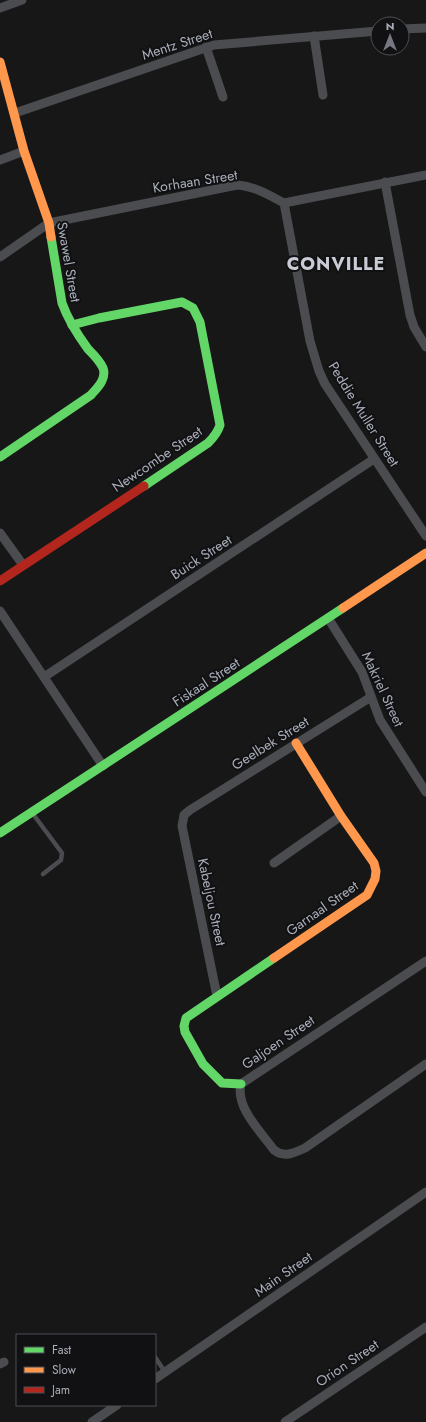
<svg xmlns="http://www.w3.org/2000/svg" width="426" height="1422" font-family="Jost,sans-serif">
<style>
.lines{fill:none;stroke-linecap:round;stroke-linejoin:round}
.lane{stroke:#4b4c50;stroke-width:4.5}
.street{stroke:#4b4c50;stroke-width:9}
.fast{stroke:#63d668;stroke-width:9}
.slow{stroke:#ff974d;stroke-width:9}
.jam{stroke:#b3261e;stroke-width:9}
.labels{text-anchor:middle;stroke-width:4;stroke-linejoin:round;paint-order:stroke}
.street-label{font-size:14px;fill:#a8adb8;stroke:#111113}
.district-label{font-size:18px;font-weight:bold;letter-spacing:1px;fill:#c9ccd4;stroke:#111113}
</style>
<rect width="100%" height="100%" fill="#171717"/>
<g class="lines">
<g class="lane">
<path d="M33,814L62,853L61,860L43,874"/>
<path d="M155,1357L165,1372"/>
</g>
<g class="street">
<path d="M0,8L22,0"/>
<path d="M402,29L426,28"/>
<path d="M314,36L323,95"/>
<path d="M206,47L223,97"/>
<path d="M15,113L214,45L378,31"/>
<path d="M0,160L24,151"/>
<path d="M385,182L410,315L414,327L426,347"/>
<path d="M284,203L310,341L319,371L325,384L426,536"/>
<path d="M0,257L49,223L237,185C254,186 269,195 284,203L426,175"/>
<path d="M0,533L23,565"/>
<path d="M0,611L103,766"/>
<path d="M328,618L362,672L380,720L426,792"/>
<path d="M44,677L374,459"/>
<path d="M274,863L341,816"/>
<path d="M426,961L241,1084C235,1107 261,1132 274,1150C284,1158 294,1153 305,1148L426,1064"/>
<path d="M217,996L182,826L184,815L190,810L371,697"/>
<path d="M0,1364L4,1362"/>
<path d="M155,1379L426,1192"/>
<path d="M92,1422L117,1405"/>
<path d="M285,1422L426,1327"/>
</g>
<g class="fast">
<path d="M72,325L99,318L182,302L193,308L200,322L220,425C218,432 213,438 208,443L144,486"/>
<path d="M0,457L91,395C97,388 107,379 103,368C100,361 93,354 88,349C77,334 68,320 62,303L51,237"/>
<path d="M0,833L343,608"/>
<path d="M241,1084L222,1083L203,1064L185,1032L184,1026L186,1018L274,958"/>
</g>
<g class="slow">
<path d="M0,62L24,151L49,223L51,237"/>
<path d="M343,608L426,553"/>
<path d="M274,958L367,895L375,879L376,871L374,863L341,816L296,743"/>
</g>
<path class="jam" d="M0,581L144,486"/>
</g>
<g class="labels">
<g class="street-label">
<text transform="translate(177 44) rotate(-18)" y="5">Mentz Street</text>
<text transform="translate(195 181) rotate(-9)" y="5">Korhaan Street</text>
<text transform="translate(69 262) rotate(80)" y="5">Swawel Street</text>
<text transform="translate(364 414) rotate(58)" y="5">Peddie Muller Street</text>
<text transform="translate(157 459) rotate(-34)" y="5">Newcombe Street</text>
<text transform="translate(201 557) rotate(-33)" y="5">Buick Street</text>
<text transform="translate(206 682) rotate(-33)" y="5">Fiskaal Street</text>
<text transform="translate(383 689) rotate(65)" y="5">Makriel Street</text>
<text transform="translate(270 743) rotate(-32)" y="5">Geelbek Street</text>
<text transform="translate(212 902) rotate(78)" y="5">Kabeljou Street</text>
<text transform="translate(322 908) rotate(-35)" y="5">Garnaal Street</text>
<text transform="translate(278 1042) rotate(-34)" y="5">Galjoen Street</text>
<text transform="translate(283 1274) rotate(-35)" y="5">Main Street</text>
<text transform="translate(347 1363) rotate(-34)" y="5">Orion Street</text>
</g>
<g class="district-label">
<text x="336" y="270">CONVILLE</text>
</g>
</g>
<rect x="16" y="1334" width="140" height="72" fill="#111113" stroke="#4d4f55"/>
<rect x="24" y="1347" width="20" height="6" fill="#63d668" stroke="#4d4f55"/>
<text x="52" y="1354" font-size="12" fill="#a8adb8">Fast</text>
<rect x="24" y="1367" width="20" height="6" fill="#ff974d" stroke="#4d4f55"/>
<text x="52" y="1374" font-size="12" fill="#a8adb8">Slow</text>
<rect x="24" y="1387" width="20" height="6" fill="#b3261e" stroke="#4d4f55"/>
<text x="52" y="1394" font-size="12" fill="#a8adb8">Jam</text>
<g transform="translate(390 36)"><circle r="19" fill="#111113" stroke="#4d4f55"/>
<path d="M0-3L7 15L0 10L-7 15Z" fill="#757880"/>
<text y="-6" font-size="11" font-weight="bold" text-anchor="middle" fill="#a8adb8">N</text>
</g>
</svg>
